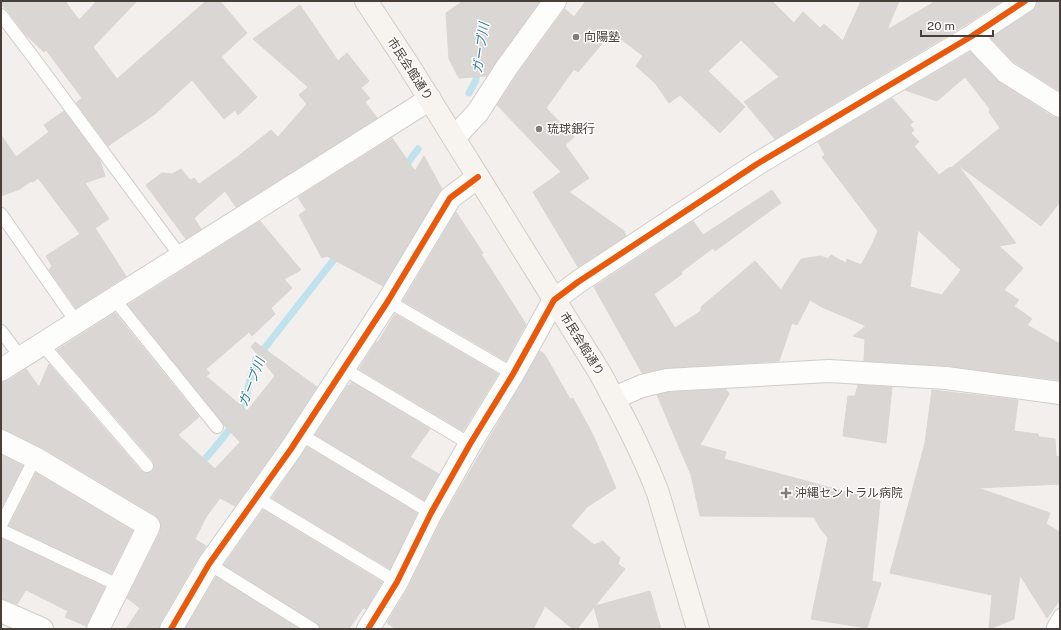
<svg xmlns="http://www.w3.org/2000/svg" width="1061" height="630" font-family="'Public Sans','Noto Sans JP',sans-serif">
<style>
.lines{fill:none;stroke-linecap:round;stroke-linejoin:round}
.stream{stroke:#c0e2ed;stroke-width:7}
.building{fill:#dad6d3;stroke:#dad6d2;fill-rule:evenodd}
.lane-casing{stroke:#d0cdca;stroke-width:14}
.street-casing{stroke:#d0cdca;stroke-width:24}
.secondary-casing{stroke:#d2ccc5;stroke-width:24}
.lane{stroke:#fdfdfc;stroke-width:12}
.street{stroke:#fdfdfc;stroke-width:22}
.secondary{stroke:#f7f4f0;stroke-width:22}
.cycleway-casing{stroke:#fff;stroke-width:8}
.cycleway{stroke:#e8590c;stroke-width:6}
.poi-dot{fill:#847d77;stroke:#fff;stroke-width:1.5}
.labels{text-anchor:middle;stroke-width:3;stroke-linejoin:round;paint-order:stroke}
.poi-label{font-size:12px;fill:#484038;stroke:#fff;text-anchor:start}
.street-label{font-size:12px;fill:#484038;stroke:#fff}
.water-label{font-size:13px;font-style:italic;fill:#307b97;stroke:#fff}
</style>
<rect width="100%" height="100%" fill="#f2efec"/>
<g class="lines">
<g class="stream">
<path d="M469,93L476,80L477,68"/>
<path d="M404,168L418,149"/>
<path d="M199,466C218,444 238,423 246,396C250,383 251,371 256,359L339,253"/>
</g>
</g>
<g class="building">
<path d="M1,1H65L79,20L97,1H137L93,47L117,79L206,1H220L247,33L221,57L257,97L238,115L235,110L224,119L192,80L155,114L108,146L76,103L82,98L46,50L44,52L25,34L7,10L1,5Z"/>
<path d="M463,1H540L487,76L459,78L449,59L446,13Z"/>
<path d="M586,1H772L794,23L803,12L820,28L824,24L843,41L861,1H899L887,30L936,1H1002L965,25L775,139L744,102L779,77L741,40L708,71L745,107L720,133L680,95L669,103L655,83L636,66L643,56L612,32L578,72L574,69L546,108L574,137L565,145L589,178L569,192L624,231L626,236L578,267L533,192L561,172L497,105L517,74L565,9L574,17Z"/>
<path d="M1037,1H1060V91L1014,62L991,38L1032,11L1036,7Z"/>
<path d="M300,5L338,61L347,53L369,81L361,88L370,98L365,102L377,118L236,207L225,191L194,218L201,229L186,239L146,185L162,173L172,174L181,169L190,180L194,178L199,184L236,158L271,130L278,137L307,104L299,95L308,87L253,39Z"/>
<path d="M970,52L999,82L1053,117L1060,118V202L1041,226L958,165L1016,243L999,246L1023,268L1004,290L1019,300L1014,306L1032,319L1027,325L1060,344V380L948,366L864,361L865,339L853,336L866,326L822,307L810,300L797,325L792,323L779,361L666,368L642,373L594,287L693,221L703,235L772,190L781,203L715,251L713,248L681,272L682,274L654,294L675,328L701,311V307L755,261L781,290L801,259L821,256L828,259L831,255L846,263L847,259L861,265L872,245L878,231L822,157L825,155L818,142L892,98L913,122L910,125L914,130L911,133L919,142L914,146L939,175L950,167L951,168L1000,128L989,112L990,109L965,77L937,101L905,90ZM918,230L961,270L942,295L910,287Z"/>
<path d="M64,111L100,160L105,176L85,183L109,219L95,228L126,276L76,308L49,270L52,266L46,256L80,234L38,178L33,182L31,181L20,189L1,196V135L16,157L49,132L44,125Z"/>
<path d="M392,138L415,171L424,156L442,189L383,286L327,256L322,258L299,215L306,210L298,197Z"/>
<path d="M456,212L483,253L481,254L526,324L506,361L403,301Z"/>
<path d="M260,221L301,270L284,279L292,288L271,308L275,314L252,336L249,332L206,369L210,373L206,376L247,411L275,376L251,347L255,342L317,387L281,442L235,506L220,498L206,517L195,539L206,546L198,558L160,623L159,629H126L140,608L127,598L160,532L161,526L160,520L155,515L41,447L7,430L1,429V382L8,381L26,369L39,387L49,364L141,471L145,473L152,472L154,468L153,461L57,350L115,313L199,417L178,435L215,469L240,442L224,425L128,305Z"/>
<path d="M395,314L498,374L463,431L359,369L376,342H378Z"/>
<path d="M540,351L545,355L570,399L573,398L593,435L616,488L587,507L571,526L594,545L603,541L620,558L618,564L625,569L595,606L650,591L661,629H600L594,607L577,629H573L545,606L533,629H396L387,623L408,588L442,519Z"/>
<path d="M352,382L430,429L410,457L439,474L424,500L315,435L348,385L349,386Z"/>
<path d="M858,385L892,387L886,443L843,436L848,396H855Z"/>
<path d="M726,389L729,394L700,445L726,452L724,459L880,501L872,581L881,583L867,628L811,619L828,538L820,528L814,517L700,516L691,475L657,395L669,392Z"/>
<path d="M932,390L1018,400L1014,431L1038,434L1039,437L1055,439L1056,456L1060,457V484L978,488L1050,513L1046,524L1060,532V600L1047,618L1020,575L1014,619L989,629L992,595L890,573L925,443Z"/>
<path d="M307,447L417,513L390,569L272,498Z"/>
<path d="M1,455L23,466L1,508Z"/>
<path d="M36,473L133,531L111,574L9,526Z"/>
<path d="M263,510L382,582L366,609L363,608L349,629H320L317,623L224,565Z"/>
<path d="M1,538L105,587L86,626L65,617L68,611L26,590L17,604L1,599Z"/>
<path d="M216,577L299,629H185Z"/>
</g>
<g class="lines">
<defs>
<g id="lane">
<path d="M1,15L30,53L181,257"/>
<path d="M1,214L77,323"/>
<path d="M114,299L217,427"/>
<path d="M388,301L513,374"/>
<path d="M1,331L21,358"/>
<path d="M42,344L147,466"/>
<path d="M344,369L470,444"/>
<path d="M300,434L431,513"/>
<path d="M256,497L397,582"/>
<path d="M1,525L35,458"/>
<path d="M1,530L120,586"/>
<path d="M209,564L313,629"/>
<path d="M1053,627L1060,615"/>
</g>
<g id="street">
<path d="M972,36L1006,72L1060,106"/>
<path d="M454,138L478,112L507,67L555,1"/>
<path d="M1,370L430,99"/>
<path d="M614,398L642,386L667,380L829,371L946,378L1060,393"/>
<path d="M1,441L35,458L149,526L98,629"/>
<path d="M1,611L42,629"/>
<path d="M171,629L209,564L291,449L388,301L450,198L478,177"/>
<path d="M368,629L397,582L431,513L470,444L513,374L554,300L578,282L757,164L972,36L1025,1"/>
</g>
<path id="secondary" d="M366,1L409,66L600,373C621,412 642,451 658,493L698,629"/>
</defs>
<use href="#lane" class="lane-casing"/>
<use href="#street" class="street-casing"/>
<use href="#secondary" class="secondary-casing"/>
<use href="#lane" class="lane"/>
<use href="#street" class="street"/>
<use href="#secondary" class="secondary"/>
<defs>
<g id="cycleway">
<path d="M171,629L209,564L291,449L388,301L450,198L478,177"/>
<path d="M368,629L397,582L431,513L470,444L513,374L554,300L578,282L757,164L972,36L1025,1"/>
</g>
</defs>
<use href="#cycleway" class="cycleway-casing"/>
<use href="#cycleway" class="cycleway"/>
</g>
<g class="poi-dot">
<circle cx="576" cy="37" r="4"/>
<circle cx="539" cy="129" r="4"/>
<path d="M784 487h4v4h4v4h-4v4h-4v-4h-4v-4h4z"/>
</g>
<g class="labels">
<g class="poi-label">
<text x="584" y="41">向陽塾</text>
<text x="547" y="133">琉球銀行</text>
<text x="795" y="497">沖縄セントラル病院</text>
</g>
<g class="street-label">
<text transform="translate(410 69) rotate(57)" y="4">市民会館通り</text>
<text transform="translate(582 344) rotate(58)" y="4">市民会館通り</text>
</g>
<g class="water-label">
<text transform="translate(480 48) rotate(-82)" y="5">ガーブ川</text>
<text transform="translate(251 382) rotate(-69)" y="5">ガーブ川</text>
</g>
</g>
<rect width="1061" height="630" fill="none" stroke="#484038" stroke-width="4"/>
<path d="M921 30v6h72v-6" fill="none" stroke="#484038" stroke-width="2"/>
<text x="927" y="30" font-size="12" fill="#484038" stroke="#ffffff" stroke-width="3" paint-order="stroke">20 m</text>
</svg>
